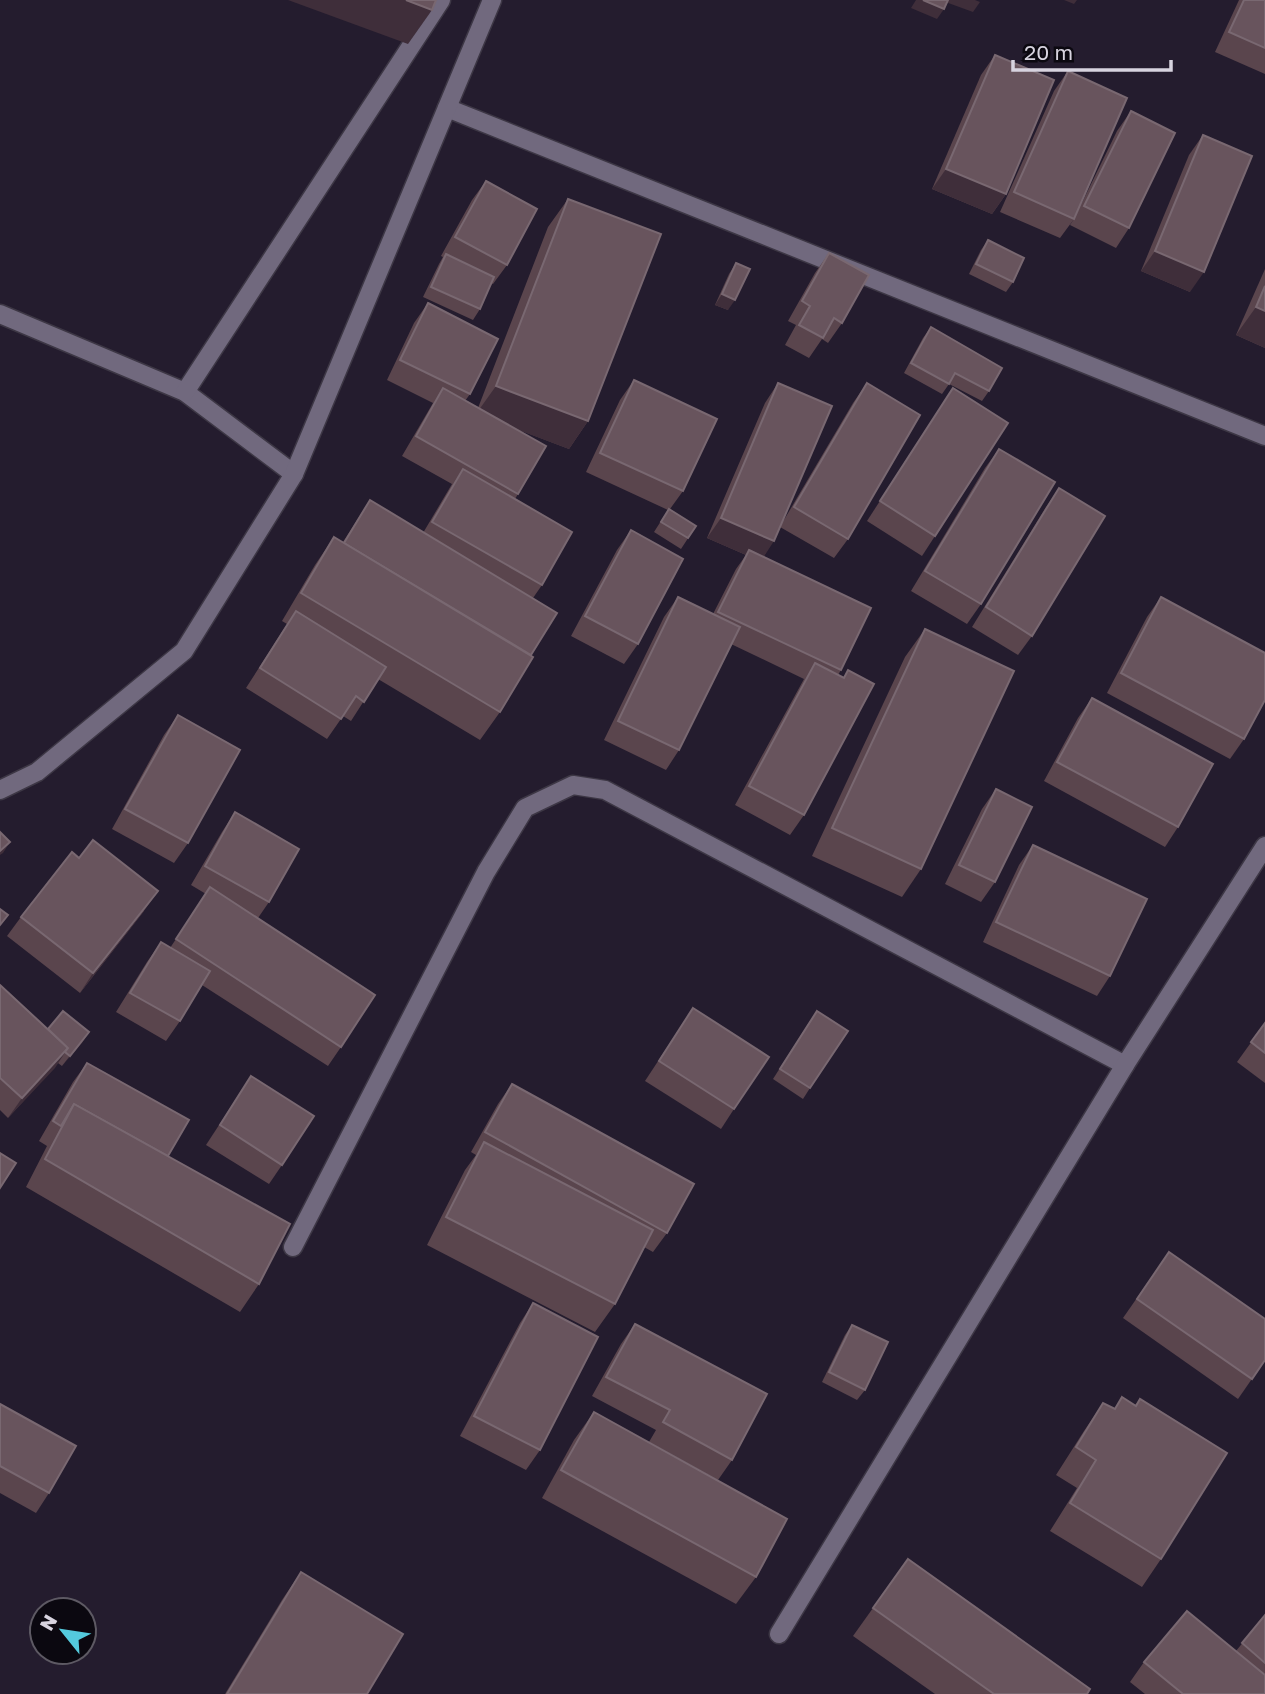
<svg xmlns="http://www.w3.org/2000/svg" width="1265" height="1694" font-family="'Golos Text',sans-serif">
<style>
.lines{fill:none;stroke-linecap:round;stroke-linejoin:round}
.minor-casing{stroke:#3d3745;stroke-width:21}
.minor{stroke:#71697e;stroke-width:18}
.wall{fill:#5a454d}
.shaded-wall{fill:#3f2e3a}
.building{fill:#68545d;stroke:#796871;stroke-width:2}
</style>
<rect width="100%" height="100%" fill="#241c2e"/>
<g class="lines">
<defs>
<g id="minor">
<path d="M447,108L1265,436"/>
<path d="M0,314L185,392L294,474"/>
<path d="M185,392L441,0"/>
<path d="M0,790L37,772L184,651L294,474L492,0"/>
<path d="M293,1247L486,872L525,808L573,785L605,790L1125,1065"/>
<path d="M779,1634L1125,1065L1265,846"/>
</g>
</defs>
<use href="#minor" class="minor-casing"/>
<use href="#minor" class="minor"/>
</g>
<g class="wall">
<path d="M1239,0H1265V74L1215,52Z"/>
<path d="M995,55L1006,194L992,214L932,189L981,75Z"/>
<path d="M1068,71L1074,219L1117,131L1131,111L1129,228L1116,248L1070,225L1074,219L1060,238L1000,212L1054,91Z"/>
<path d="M1203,135L1190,292L1141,271L1189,155Z"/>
<path d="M486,181L507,265L493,284L491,283L480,309L473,320L423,297L439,264L443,257L441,256L472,200Z"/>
<path d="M568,199L588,421L569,449L514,428L518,494L515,499L542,585L533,598L531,655L500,712L480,740L378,679L351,721L343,716L327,739L246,688L287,624L282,621L315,565L334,537L343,542L370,500L423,533L452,484L402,456L433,403L387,380L414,323L428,303L470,394L465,401L478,408L548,227Z"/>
<path d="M988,240L1013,282L1006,292L969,274L981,250Z"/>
<path d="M829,253L842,323L828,343L822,339L809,358L785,345L796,325L788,321L815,273Z"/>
<path d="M736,263L728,310L715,305L729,274Z"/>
<path d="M1265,269V348L1236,335Z"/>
<path d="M931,327L989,391L982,401L949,384L942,394L904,373L923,338Z"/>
<path d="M634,380L683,491L670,509L696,526L681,549L654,532L668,510L586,472L620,400Z"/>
<path d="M778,383L781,525L853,403L867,383L848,539L834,558L780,527L764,556L841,670L838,675L843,678L848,670L804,815L790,835L735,805L804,679L731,644L679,750L666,770L604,740L664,617L678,597L713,614L736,569L746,555L707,538L765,403Z"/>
<path d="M953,388L935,536L922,556L867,521Z"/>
<path d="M999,449L981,604L967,624L911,591L985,468Z"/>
<path d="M1059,488L1032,636L1018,655L972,627L1046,507Z"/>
<path d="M631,530L638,644L624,664L571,636L617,550Z"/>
<path d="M1161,597L1244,739L1230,759L1107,693L1147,617Z"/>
<path d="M925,629L921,869L902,897L812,856L905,657Z"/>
<path d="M1092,698L1178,827L1165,847L1044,781L1078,718Z"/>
<path d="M178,715L188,843L174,863L112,829L164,735Z"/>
<path d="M996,789L995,882L981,902L945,884L982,809Z"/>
<path d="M235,812L269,902L258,918L341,1047L328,1066L202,985L180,1021L166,1041L116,1012L147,962L161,942L170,948L206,894L191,885L222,832Z"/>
<path d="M1033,845L1110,976L1097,996L983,942L1019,865Z"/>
<path d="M79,858L144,911L80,993L7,936L21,917Z"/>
<path d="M0,985L48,1029L89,1032L62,1066L58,1063L8,1118L0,1110Z"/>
<path d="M693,1008L734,1109L721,1129L645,1081Z"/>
<path d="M810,1021V1088L803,1099L773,1079Z"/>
<path d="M1265,1023V1083L1237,1062Z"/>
<path d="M87,1063L168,1156L259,1284L240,1312L26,1187L47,1146L39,1141L73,1082Z"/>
<path d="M251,1076L282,1165L269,1184L206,1145Z"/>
<path d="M512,1084L667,1233L653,1252L644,1247L615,1304L595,1332L427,1245L465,1170L476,1155L471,1152L498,1104Z"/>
<path d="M1169,1252L1265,1360L1238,1399L1123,1318Z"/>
<path d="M533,1303L540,1450L526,1470L460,1436L520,1323Z"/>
<path d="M635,1324L732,1460L718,1480L649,1442L656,1430L592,1396L621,1344Z"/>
<path d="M852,1325L865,1390L857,1400L822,1382L845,1335Z"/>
<path d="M1122,1397L1135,1405L1140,1399L1161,1559L1142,1587L1050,1531L1077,1488L1056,1475L1084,1431L1103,1403L1114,1409Z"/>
<path d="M0,1404L49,1493L36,1513L0,1493Z"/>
<path d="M594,1412L756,1577L736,1604L542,1498L574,1440Z"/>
<path d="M908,1559L1087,1694H935L853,1636Z"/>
<path d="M301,1572L367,1694H225L282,1600Z"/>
<path d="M1265,1615V1694H1145L1130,1682L1144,1662L1236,1651Z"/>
</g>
<g class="shaded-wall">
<path d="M288,0H406L432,10L408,44Z"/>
<path d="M916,0H923L944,9L937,19L911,8Z"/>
<path d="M940,0H975L980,2L973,12Z"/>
<path d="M1064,0H1077L1074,4Z"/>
<path d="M946,169L1006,194L992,214L932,189Z"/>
<path d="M1155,251L1204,272L1190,292L1141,271Z"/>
<path d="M722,294L735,300L728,310L715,305Z"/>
<path d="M1256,307L1265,311V348L1236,335Z"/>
<path d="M496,386L588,421L569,449L476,414Z"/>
<path d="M721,518L774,541L761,561L749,550L746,555L707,538Z"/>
<path d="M10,842L3,853L0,855V851Z"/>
<path d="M158,891L144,911L80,993L93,973Z"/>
<path d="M89,1032L82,1043L62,1066L70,1056Z"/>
<path d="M68,1048L55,1068L8,1118L22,1098Z"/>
</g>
<g class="building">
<path d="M406,0H436L432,10Z"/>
<path d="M923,0H948L944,9Z"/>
<path d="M1244,0H1265V48L1229,32Z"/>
<path d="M995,55L1054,80L1006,194L946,169Z"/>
<path d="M1068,71L1127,98L1074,219L1014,192Z"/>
<path d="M1131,111L1175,133L1129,228L1084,206Z"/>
<path d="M1203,135L1252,156L1204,272L1155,251Z"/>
<path d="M486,181L537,209L507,265L455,237Z"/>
<path d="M568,199L661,234L588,421L496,386Z"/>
<path d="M988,240L1024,258L1013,282L976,264Z"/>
<path d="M829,253L869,275L842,323L834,318L823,338L799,325L810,306L802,301Z"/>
<path d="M446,254L494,277L480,309L431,287Z"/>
<path d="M736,263L750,269L735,300L722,294Z"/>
<path d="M1265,286V311L1256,307Z"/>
<path d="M428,303L498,339L470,394L400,360Z"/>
<path d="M931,327L1002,368L989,391L955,373L949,384L911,363Z"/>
<path d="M634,380L717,419L683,491L600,453Z"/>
<path d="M778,383L832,406L774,541L721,518Z"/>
<path d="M867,383L920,415L848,539L794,507Z"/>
<path d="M443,388L546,446L518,494L416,436Z"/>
<path d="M953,388L1008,423L935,536L880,501Z"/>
<path d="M999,449L1055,482L981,604L925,571Z"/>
<path d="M463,469L572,532L542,585L432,522Z"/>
<path d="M1059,488L1105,516L1032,636L986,607Z"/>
<path d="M370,500L557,613L531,655L344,543Z"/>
<path d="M669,509L696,526L688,538L661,522Z"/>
<path d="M631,530L683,559L638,644L585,616Z"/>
<path d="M334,537L533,657L500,712L301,593Z"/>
<path d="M749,550L871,608L841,670L718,612Z"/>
<path d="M678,597L740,627L679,750L618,721Z"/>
<path d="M1161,597L1265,653V700L1244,739L1121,673Z"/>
<path d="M296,611L386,667L364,702L356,696L341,719L260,668Z"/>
<path d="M925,629L1014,671L921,869L832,828Z"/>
<path d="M815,663L844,678L848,670L874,684L804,815L749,786Z"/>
<path d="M1092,698L1213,764L1178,827L1057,762Z"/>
<path d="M178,715L240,750L188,843L125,809Z"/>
<path d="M996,789L1032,807L995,882L959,865Z"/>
<path d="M235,812L299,849L269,902L205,866Z"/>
<path d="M0,832L10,842L0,851Z"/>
<path d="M93,840L158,891L93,973L21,917L72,852L79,858Z"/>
<path d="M1033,845L1147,899L1110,976L996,922Z"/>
<path d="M210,887L375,995L341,1047L176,939Z"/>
<path d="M0,909L8,915L0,925Z"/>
<path d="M161,942L210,971L180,1021L130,993Z"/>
<path d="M0,985L68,1048L22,1098L0,1078Z"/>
<path d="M693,1008L769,1057L734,1109L659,1061Z"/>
<path d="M63,1011L89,1032L70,1056L65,1052L68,1048L48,1029Z"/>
<path d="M817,1011L848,1031L810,1088L780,1069Z"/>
<path d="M1265,1023V1053L1251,1042Z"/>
<path d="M87,1063L189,1120L168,1156L74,1104L61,1126L53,1121Z"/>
<path d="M251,1076L314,1116L282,1165L220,1125Z"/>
<path d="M512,1084L694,1184L667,1233L485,1132Z"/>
<path d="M74,1104L290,1224L259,1284L45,1159Z"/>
<path d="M484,1142L653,1230L615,1304L446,1217Z"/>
<path d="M0,1153L16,1163L0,1188Z"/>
<path d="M1169,1252L1265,1319V1360L1252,1379L1137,1299Z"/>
<path d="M533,1303L598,1337L540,1450L474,1416Z"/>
<path d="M635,1324L767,1394L732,1460L663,1422L670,1410L606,1377Z"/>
<path d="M852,1325L888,1342L865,1390L829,1372Z"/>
<path d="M1122,1397L1136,1406L1140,1399L1227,1453L1161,1559L1070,1503L1096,1460L1076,1447L1103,1403L1115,1409Z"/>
<path d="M0,1404L76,1446L49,1493L0,1466Z"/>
<path d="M594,1412L787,1519L756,1577L561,1470Z"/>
<path d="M908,1559L1090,1689L1087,1694H994L873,1608Z"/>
<path d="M301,1572L403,1634L367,1694H227Z"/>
<path d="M1187,1611L1265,1675V1694H1183L1144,1662Z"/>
<path d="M1265,1615V1663L1242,1643Z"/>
</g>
<g transform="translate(63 1631) rotate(300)"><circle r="33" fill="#0b0810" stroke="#5d5963" stroke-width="2"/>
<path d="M0-5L12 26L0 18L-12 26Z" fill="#54cadd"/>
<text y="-10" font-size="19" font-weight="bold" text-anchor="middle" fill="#d7d3df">N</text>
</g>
<path d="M1013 60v10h158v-10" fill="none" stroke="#d7d3df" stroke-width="3.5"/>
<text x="1024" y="60" font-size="21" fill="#d7d3df" stroke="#0b0810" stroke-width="5" paint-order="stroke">20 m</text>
</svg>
